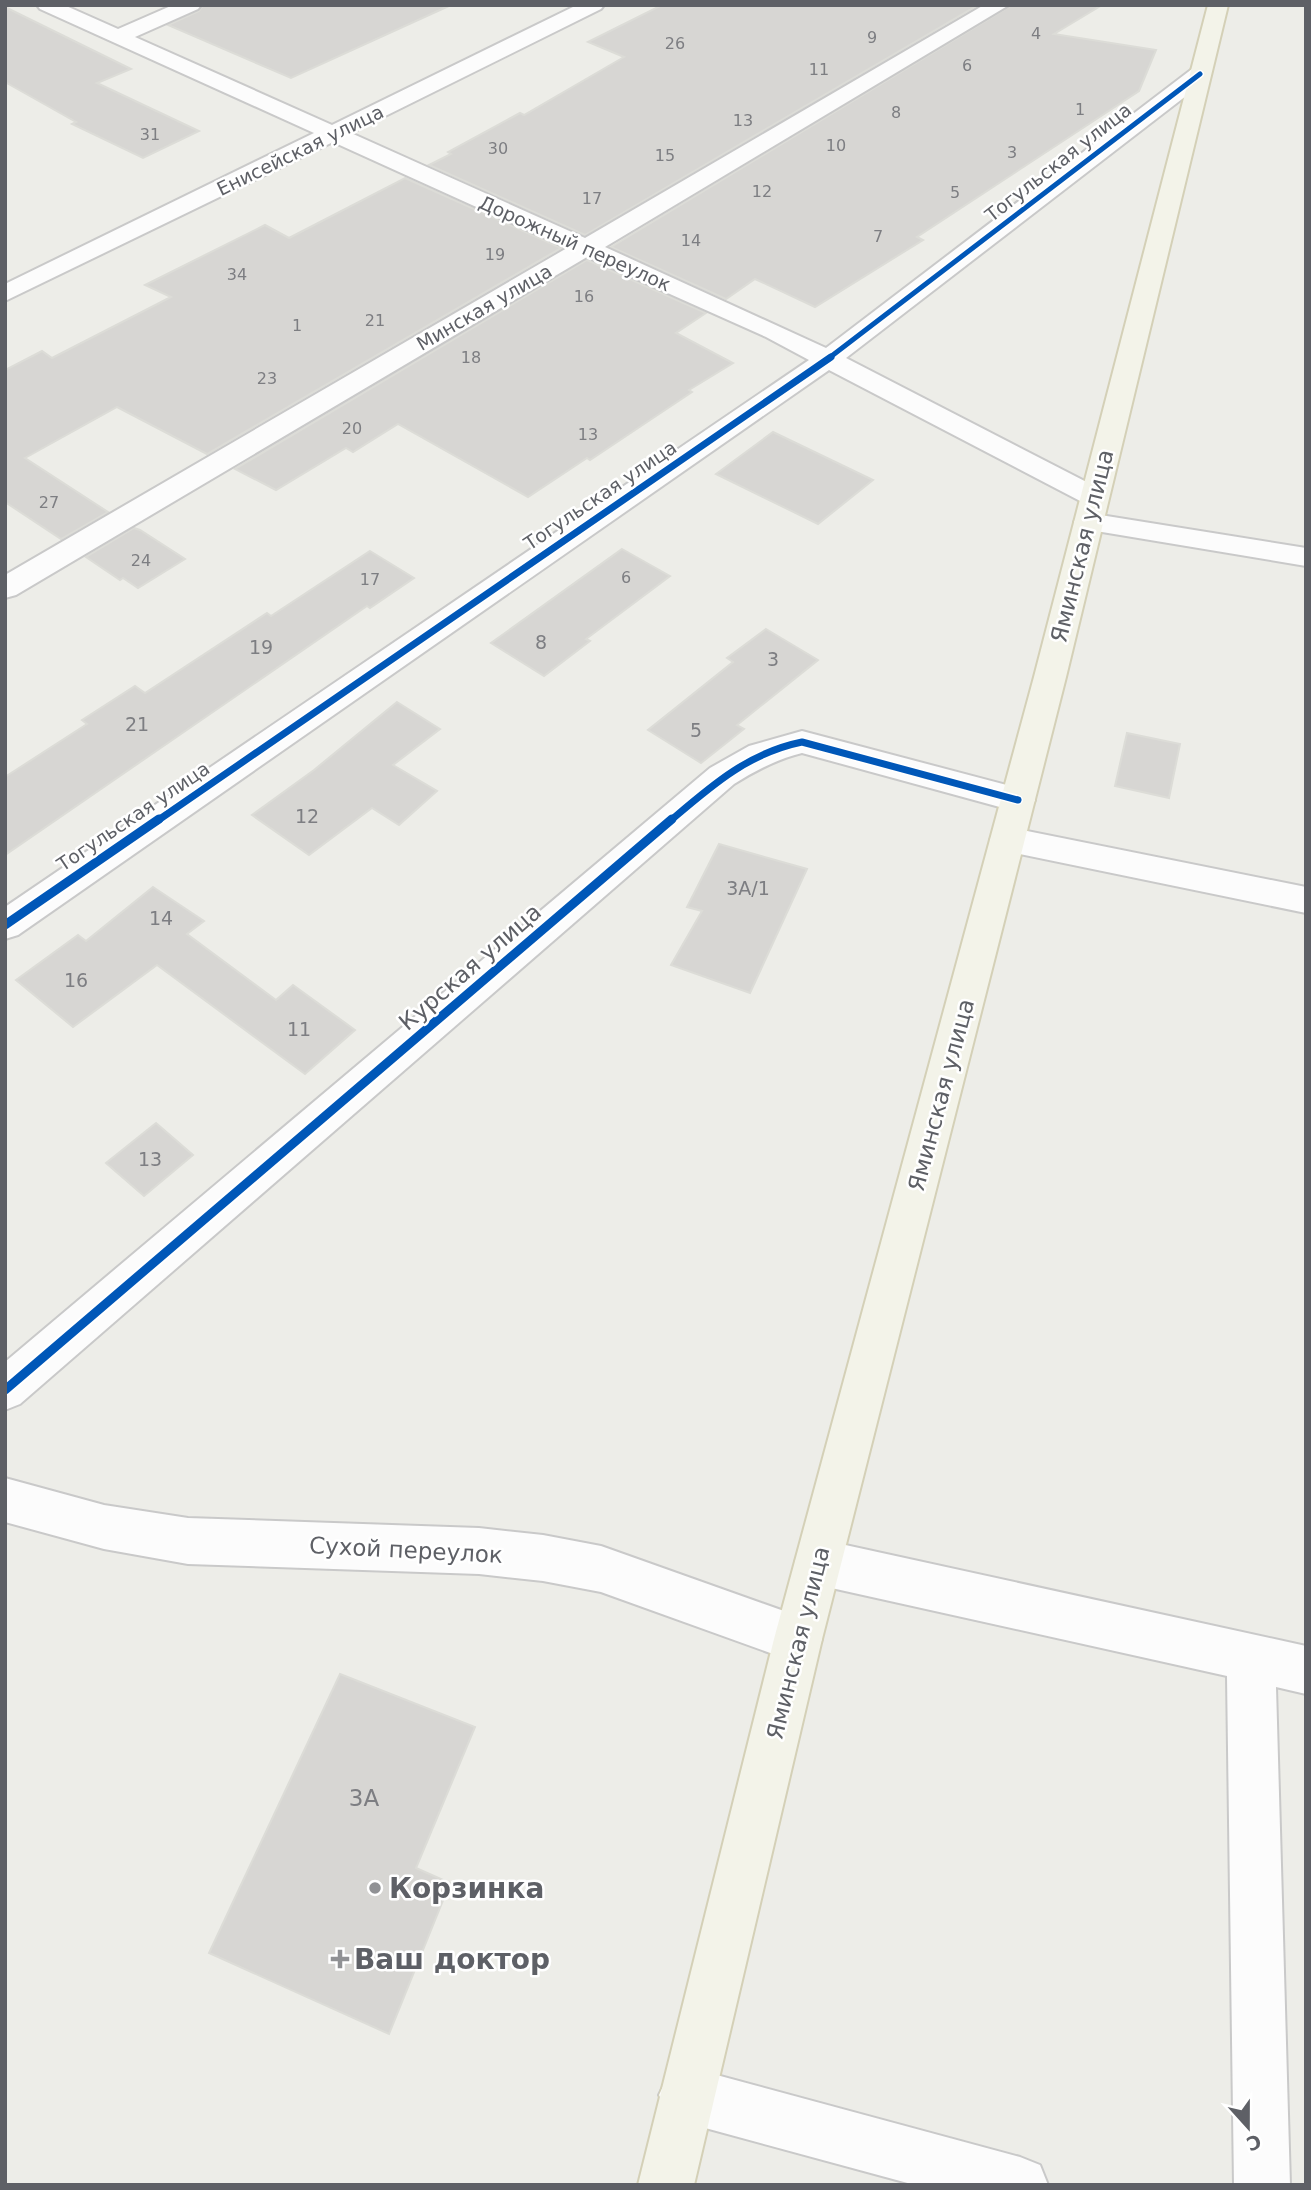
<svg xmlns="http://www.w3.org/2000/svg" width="1311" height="2190" font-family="'DejaVu Sans',sans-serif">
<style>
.building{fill:#d7d6d3;stroke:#dcdcd7;stroke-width:2}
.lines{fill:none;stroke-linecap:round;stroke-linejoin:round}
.minor-casing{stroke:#c9c9c9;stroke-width:4}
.major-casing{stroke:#d4d0b7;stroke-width:4}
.minor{fill:#fcfcfc;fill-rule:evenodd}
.major{fill:#f3f3e9;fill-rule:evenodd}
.cycleway-far2-casing{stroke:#fff;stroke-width:8}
.cycleway-far1-casing{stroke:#fff;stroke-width:10}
.cycleway-casing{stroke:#fff;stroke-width:13}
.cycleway-far2{stroke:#0057b8;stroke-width:5}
.cycleway-far1{stroke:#0057b8;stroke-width:7}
.cycleway{stroke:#0057b8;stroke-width:9}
.poi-dot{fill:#909194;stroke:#fff;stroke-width:2.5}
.labels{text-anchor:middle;stroke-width:5;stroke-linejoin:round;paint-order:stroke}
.far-number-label{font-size:16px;fill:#7d7e82}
.far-street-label{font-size:19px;fill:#5e6066;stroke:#fff}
.number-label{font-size:19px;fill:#7d7e82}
.street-label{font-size:23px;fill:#5e6066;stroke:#fff}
.near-number-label{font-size:23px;fill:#7d7e82}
.near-poi-label{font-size:28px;font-weight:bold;fill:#5e6066;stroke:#fff;text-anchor:start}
</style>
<rect width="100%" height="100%" fill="#edede8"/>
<g class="building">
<path d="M203,5H451L291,78L168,25L199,11Z"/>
<path d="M662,5H978L585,235L429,165L451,154L448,152L520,113L524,115L624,57L588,42Z"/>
<path d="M1012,5H1102L1054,34L1156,50L1139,91L917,237L923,240L815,307L755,279L726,299L611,247Z"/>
<path d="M5,7L131,69L97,83L199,131L143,158L72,124L76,122L5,82Z"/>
<path d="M405,178L561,248L207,454L117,407L25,458L108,512L61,539L5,502V370L42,351L52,358L171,297L145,285L265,225L289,238Z"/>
<path d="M587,260L706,313L676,333L733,363L689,390L692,392L590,460L587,458L528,497L398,424L353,452L346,448L276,490L235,469Z"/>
<path d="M773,432L873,480L818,524L716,474Z"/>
<path d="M134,528L140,530L185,559L138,588L123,578L120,580L86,557Z"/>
<path d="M622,549L670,576L586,639L590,641L544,676L491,643Z"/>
<path d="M370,551L414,578L370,608L367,606L5,855V777L87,724L82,720L135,686L145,693L267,613L271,616Z"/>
<path d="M766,629L818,660L737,725L744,729L701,763L648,730L733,662L727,658Z"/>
<path d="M397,702L440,729L393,765L437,791L399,825L372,808L309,855L252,815L314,770Z"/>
<path d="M1127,733L1180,744L1169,798L1115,786Z"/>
<path d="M719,844L807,869L750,993L671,965L702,911L687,907Z"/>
<path d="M153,887L204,921L187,934L276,1000L293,985L355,1030L305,1074L157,965L73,1027L16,980L78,935L86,941Z"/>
<path d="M156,1123L193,1155L144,1196L106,1163Z"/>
<path d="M340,1674L475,1727L416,1868L450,1883L389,2034L209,1953Z"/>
</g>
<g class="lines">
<defs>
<g id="minor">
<path d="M37,5H64L118,29L173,5H201L198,9L135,37L332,125L577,5H604L601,9L351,133L585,238L984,5H1009L605,247L826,348L1192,69H1208L1211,74L1208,79L846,358L1104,491L1108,497L1104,503L1094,506L1084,503L829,370L18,935L5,939V907L809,360L766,337L587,257L16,595L5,598V575L567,248L333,142L5,301V284L314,133L40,9Z"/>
<path d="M1088,513L1306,548V566L1078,528L1074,522L1078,516Z"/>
<path d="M802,731L1018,788L1030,791L1035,800L1030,809L1018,812L802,753C777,759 755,771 734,784L20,1404L5,1410V1362L710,768L749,746Z"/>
<path d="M1007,827L1306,887V913L995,849L990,840L995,831Z"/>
<path d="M5,1478L104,1505L188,1518L479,1528L543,1535L601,1546L815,1622L822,1639L815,1656L798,1663L601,1592L543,1581L479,1574L188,1564L104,1549L5,1522Z"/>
<path d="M818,1539L1306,1646V1694L1276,1687L1290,2185H1234L1227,1676L818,1585L802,1578L795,1562L802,1546Z"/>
<path d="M687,2067L1020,2157L1040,2165L1048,2185H915L687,2123L668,2114L659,2095L668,2076Z"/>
</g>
<path id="major" d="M1208,5H1228L1066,677L822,1639L694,2185H638L774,1639L1034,677Z"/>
</defs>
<use href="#minor" class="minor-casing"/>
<use href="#major" class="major-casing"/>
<use href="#minor" class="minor"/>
<use href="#major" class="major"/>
<defs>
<path id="cycleway-far2" d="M829,358L1200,74"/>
<g id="cycleway-far1">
<path d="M157,821L831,357"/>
<path d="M670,821C711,786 748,753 802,742L1018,800"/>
</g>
<g id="cycleway">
<path d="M5,925L159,819"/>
<path d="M5,1390L672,819"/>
</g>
</defs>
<use href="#cycleway-far2" class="cycleway-far2-casing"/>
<use href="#cycleway-far1" class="cycleway-far1-casing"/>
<use href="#cycleway" class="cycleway-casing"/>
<use href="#cycleway-far2" class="cycleway-far2"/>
<use href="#cycleway-far1" class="cycleway-far1"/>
<use href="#cycleway" class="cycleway"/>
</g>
<g class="poi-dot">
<circle cx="375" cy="1888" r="7"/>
<path d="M336.5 1948.5h7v7h7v7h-7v7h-7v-7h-7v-7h7z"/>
</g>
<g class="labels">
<g class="far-number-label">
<text x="1036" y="39">4</text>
<text x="872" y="43">9</text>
<text x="675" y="49">26</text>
<text x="967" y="71">6</text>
<text x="819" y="75">11</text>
<text x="1080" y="115">1</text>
<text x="896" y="118">8</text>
<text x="743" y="126">13</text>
<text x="150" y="140">31</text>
<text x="836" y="151">10</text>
<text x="498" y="154">30</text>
<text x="1012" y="158">3</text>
<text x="665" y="161">15</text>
<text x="762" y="197">12</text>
<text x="955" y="198">5</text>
<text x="592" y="204">17</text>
<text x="878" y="242">7</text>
<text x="691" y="246">14</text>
<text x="495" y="260">19</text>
<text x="237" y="280">34</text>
<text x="584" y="302">16</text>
<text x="375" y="326">21</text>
<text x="297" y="331">1</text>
<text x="471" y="363">18</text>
<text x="267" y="384">23</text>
<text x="352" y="434">20</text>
<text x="588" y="440">13</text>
<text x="49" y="508">27</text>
<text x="141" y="566">24</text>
<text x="626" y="583">6</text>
<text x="370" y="585">17</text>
</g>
<g class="far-street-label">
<text transform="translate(300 150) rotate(-26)" y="7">Енисейская улица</text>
<text transform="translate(1058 162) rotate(-38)" y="7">Тогульская улица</text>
<text transform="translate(575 243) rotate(24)" y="7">Дорожный переулок</text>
<text transform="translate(484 307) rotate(-30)" y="7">Минская улица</text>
<text transform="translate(600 495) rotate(-34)" y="7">Тогульская улица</text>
<text transform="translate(133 816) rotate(-34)" y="7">Тогульская улица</text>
</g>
<g class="number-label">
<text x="541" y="649">8</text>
<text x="261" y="654">19</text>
<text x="773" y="666">3</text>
<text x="137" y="731">21</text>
<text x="696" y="737">5</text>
<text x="307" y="823">12</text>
<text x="748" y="895">3А/1</text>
<text x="161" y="925">14</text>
<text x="76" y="987">16</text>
<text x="299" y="1036">11</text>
<text x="150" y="1166">13</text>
</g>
<g class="street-label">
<text transform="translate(1082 546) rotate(-76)" y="8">Яминская улица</text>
<text transform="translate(470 967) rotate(-41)" y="8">Курская улица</text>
<text transform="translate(941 1095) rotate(-75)" y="8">Яминская улица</text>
<text transform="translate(406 1550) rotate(3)" y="8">Сухой переулок</text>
<text transform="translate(798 1643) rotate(-76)" y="8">Яминская улица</text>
</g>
<g class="near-number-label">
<text x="364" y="1806">3А</text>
</g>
<g class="near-poi-label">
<text x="389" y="1898">Корзинка</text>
<text x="354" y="1969">Ваш доктор</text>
</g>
</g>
<rect width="1311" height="2190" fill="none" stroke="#5e6066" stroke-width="14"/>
<g transform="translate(1248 2127) rotate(159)" stroke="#ffffff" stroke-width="5" paint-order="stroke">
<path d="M0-5L12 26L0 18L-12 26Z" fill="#5e6066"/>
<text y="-10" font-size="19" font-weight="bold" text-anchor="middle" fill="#5e6066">С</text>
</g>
</svg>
